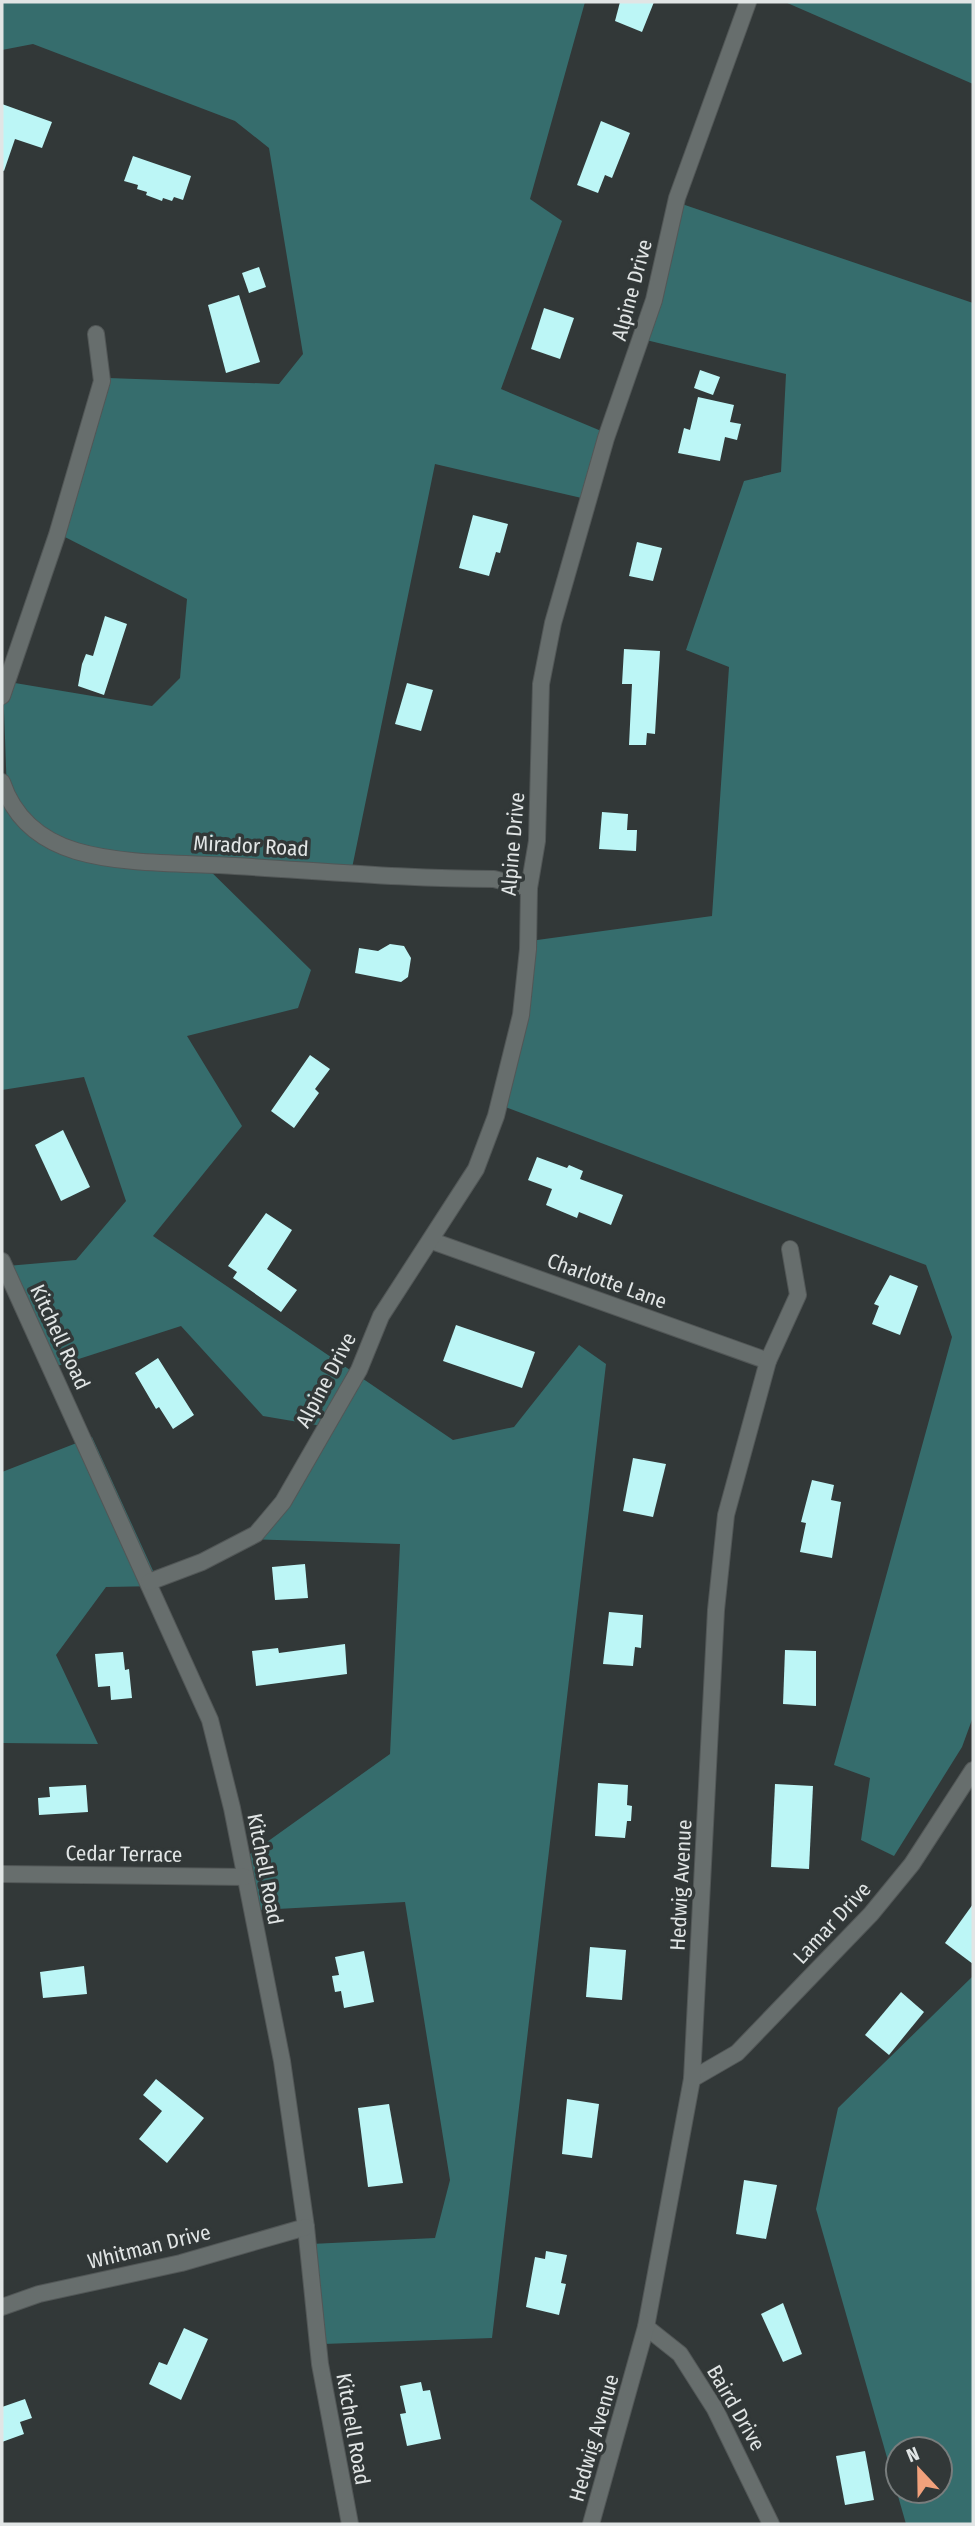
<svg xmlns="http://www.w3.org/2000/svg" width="975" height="2526" font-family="'Fira Sans Condensed',sans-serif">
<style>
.forest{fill:#366d6d;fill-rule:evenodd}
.building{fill:#bcf6f6}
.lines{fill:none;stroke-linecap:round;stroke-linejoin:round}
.minor-casing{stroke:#525757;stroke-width:18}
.minor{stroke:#676e6d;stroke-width:16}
.labels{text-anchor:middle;stroke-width:7;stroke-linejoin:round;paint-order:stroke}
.street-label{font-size:21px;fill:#e1e5e5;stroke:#323838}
</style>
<rect width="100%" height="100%" fill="#323838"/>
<g class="forest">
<path d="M2,2H585L530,199L562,221L501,389L606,433L586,499L435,464L351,873L197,858L311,970L298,1008L187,1036L242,1126L153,1236L453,1440L514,1427L579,1345L606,1364L492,2338L323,2344L311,2244L435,2238L450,2180L405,1902L259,1910L250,1854L390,1754L400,1544L249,1539L322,1426L263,1416L181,1326L57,1366L7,1266L76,1260L126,1201L84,1077L2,1090V795H7L3,681L152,706L180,678L187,599L57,533L108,378L279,384L303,354L269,148L235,121L33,44L2,50Z"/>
<path d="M785,2H973V84Z"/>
<path d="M682,204L973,303V1717L962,1747L894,1856L861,1840L870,1778L834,1765L952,1337L926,1265L500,1105L530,941L712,916L729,667L686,650L744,481L781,472L786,374L642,339Z"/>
<path d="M92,1437L160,1586L106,1587L56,1655L98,1744L2,1743V1472Z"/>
<path d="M973,1976V2524H906L816,2209L838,2108ZM940,2449V2491H898V2449Z"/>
</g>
<g class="building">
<path d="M620,2H654L642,32L615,21Z"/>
<path d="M2,104L52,122L42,148L15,139L4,171L2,170Z"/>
<path d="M601,121L630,133L612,178L605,175L598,193L577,185Z"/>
<path d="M133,156L191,176L183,200L174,197L172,201L163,198L162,201L146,195L147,192L137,189L138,185L124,181Z"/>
<path d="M259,267L266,287L249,293L242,273Z"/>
<path d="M239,295L260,362L226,373L208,305Z"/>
<path d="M544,308L574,318L560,359L531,349Z"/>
<path d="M700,370L720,377L713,395L694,388Z"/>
<path d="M698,397L734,405L730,422L741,424L737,440L725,437L720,461L678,453L684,428L690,430Z"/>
<path d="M473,515L508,524L500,553L496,552L489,576L459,568Z"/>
<path d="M637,542L662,548L653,581L629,576Z"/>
<path d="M105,616L127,624L104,695L78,686L82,664L86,654L93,656Z"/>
<path d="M624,649L660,651L655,734L647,733L646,745H629L632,684H622Z"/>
<path d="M407,683L433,690L421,731L395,724Z"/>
<path d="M602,812L628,814L627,830H637L636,851L599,849Z"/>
<path d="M390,944L404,946L411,958L408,977L401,982L355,973L359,948L378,951Z"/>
<path d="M310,1055L330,1069L315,1089L319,1093L294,1128L271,1111Z"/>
<path d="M63,1130L90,1187L61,1201L35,1145Z"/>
<path d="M537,1157L567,1168L569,1165L583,1171L580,1179L623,1195L611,1225L579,1212L577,1218L546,1205L552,1189L528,1180Z"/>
<path d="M266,1213L292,1230L267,1269L297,1290L281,1312L233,1278L237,1272L228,1266Z"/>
<path d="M890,1275L918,1286L900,1335L872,1324L879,1306L874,1304Z"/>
<path d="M456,1325L535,1352L522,1388L443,1361Z"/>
<path d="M158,1358L194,1415L173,1429L159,1407L156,1409L135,1373Z"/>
<path d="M633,1458L666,1464L653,1517L623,1511Z"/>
<path d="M812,1480L834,1485L831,1500L841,1502L832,1558L800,1552L806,1523L801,1522Z"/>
<path d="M305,1564L308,1598L275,1600L272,1567Z"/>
<path d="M609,1612L643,1615L641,1648L635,1647L633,1666L603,1664Z"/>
<path d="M345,1644L347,1674L256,1686L252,1651L278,1648L279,1653Z"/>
<path d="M785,1650L816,1651V1706L783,1704Z"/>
<path d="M123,1652L125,1670L129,1669L132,1698L111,1700L110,1686L98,1687L95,1654Z"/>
<path d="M598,1783L628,1785L627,1805L632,1806L631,1821H627L625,1838L595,1836Z"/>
<path d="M775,1784L813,1786L809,1869L771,1867Z"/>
<path d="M86,1785L88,1812L39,1815L38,1798L50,1797L49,1787Z"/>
<path d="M973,1904V1964L945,1943Z"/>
<path d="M590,1947L626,1950L622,2000L586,1997Z"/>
<path d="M364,1951L374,2002L344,2008L341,1991L335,1992L332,1976L339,1975L335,1957Z"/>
<path d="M84,1966L87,1994L43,1998L40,1972Z"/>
<path d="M901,1992L924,2012L889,2055L865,2035Z"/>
<path d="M156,2079L204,2118L167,2163L139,2139L162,2111L143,2095Z"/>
<path d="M567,2099L599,2104L592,2158L562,2154Z"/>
<path d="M389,2104L403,2183L368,2187L358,2108Z"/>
<path d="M744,2180L777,2185L766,2239L736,2234Z"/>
<path d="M546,2251L567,2255L561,2283L566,2284L559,2315L526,2307L535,2257L545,2259Z"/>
<path d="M783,2303L802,2354L783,2362L761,2314Z"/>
<path d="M184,2328L208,2339L181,2400L149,2384L159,2362L167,2365Z"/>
<path d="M421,2382L423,2391L430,2390L441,2439L407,2446L400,2414L406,2413L400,2386Z"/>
<path d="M25,2399L32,2418L20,2422L24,2434L2,2442V2407Z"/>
<path d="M865,2451L874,2500L845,2505L836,2456Z"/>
</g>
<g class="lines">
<defs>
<g id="minor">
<path d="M2,696L57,535L102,381L96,334"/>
<path d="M2,782C14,818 40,840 76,851C123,865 185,863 235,866C321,871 408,879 494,879L529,888"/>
<path d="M432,1241L768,1361"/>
<path d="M2,1261L210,1720L232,1808L282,2061L306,2227L320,2364L350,2524"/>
<path d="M149,1582L202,1562L256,1534L283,1502L359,1370L381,1316L476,1169L496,1116L521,1015L528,949L529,888L537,841L541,684L553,623L606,438L654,300L677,198L748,2"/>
<path d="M2,1874L245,1877"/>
<path d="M692,2079L737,2053L871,1914L912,1864L973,1770"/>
<path d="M2,2307L39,2294L181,2263L306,2227"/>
<path d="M646,2327L680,2354L715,2409L771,2524"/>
<path d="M591,2524L646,2327L692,2079L716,1610L726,1515L768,1361L798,1295L790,1249"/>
</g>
</defs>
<use href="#minor" class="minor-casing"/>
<use href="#minor" class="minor"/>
</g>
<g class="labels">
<g class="street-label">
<text transform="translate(632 290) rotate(-75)" y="7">Alpine Drive</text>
<text transform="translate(513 844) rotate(-85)" y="7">Alpine Drive</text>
<text transform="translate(251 846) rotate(3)" y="7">Mirador Road</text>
<text transform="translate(607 1281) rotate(20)" y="7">Charlotte Lane</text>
<text transform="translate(60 1337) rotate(65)" y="7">Kitchell Road</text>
<text transform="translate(326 1380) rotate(-62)" y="7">Alpine Drive</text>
<text transform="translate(124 1854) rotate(1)" y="7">Cedar Terrace</text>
<text transform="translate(265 1869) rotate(79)" y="7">Kitchell Road</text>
<text transform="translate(681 1885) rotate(-87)" y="7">Hedwig Avenue</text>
<text transform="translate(832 1923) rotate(-47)" y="7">Lamar Drive</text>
<text transform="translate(149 2247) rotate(-14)" y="7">Whitman Drive</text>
<text transform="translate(736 2408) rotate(60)" y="7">Baird Drive</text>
<text transform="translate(353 2429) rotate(80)" y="7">Kitchell Road</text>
<text transform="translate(594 2438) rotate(-74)" y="7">Hedwig Avenue</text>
</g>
</g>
<rect width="975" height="2526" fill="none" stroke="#e1e5e5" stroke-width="7"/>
<g transform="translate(919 2470) rotate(338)"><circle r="33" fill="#323838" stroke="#787d7d" stroke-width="2"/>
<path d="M0-5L12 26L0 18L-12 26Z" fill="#f1a17c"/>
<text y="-10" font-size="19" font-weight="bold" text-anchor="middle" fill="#e1e5e5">N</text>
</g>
</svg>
